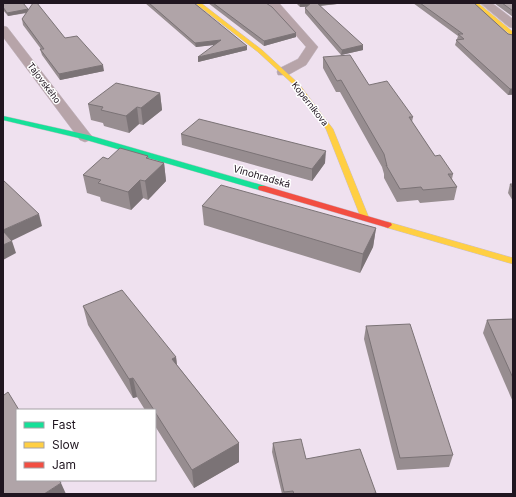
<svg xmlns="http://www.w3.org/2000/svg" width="516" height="497" font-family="Inter,sans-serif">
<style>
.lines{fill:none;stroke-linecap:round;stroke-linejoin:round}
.street-casing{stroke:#c9bdc9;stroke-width:1}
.fast-casing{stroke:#c9bdc9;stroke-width:1}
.slow-casing{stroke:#c9bdc9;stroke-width:1}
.jam-casing{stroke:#c9bdc9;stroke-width:1}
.street{fill:#b7a4a9;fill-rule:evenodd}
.fast{fill:#16e098;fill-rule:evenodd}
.slow{fill:#ffcf43;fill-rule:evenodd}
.jam{fill:#f24e42;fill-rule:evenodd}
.wall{fill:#978d90}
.shaded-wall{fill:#7b7376}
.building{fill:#b0a4a8;stroke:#7b7376}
.labels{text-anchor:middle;stroke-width:3;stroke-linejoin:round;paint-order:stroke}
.far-street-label{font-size:9px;fill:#201620;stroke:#fff}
.street-label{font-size:10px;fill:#201620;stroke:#fff}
</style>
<rect width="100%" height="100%" fill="#efe1ef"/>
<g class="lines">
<defs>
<g id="street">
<path d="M268,3H279L318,47L306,65L288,75H278L277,72L278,69L298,59L306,47Z"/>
<path d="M480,3H492L513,19V28L509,27Z"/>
<path d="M3,26L7,27L90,134L93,137L90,140L85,142L80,140L3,37Z"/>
</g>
<path id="fast" d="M3,116L88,135L265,186L266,188L265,190H259L83,139L3,120Z"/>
<g id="slow">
<path d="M195,3H201L262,50L299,84L333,129L369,218L368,220H362L361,218L326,129L295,86L258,52Z"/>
<path d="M472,3H478L513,32V37Z"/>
<path d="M388,222L513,258V264L385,227L384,225L385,223Z"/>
</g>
<path id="jam" d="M259,186H265L391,223L392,225L388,228L385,227L259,190L258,188Z"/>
</defs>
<use href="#street" class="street-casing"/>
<use href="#fast" class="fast-casing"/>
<use href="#slow" class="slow-casing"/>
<use href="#jam" class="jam-casing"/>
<use href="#street" class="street"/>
<use href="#fast" class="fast"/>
<use href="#slow" class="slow"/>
<use href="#jam" class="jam"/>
</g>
<g class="wall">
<path d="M3,3L28,9V10L65,38L104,71L60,80L42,55L40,49H41L23,25L22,19L27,13L8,16L3,10Z"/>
<path d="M145,3H194L247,50L198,62L214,45L196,47Z"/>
<path d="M208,3H266L296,37L264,46Z"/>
<path d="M296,3H337V4L320,6L363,50L341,55L305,13V8L307,7H300Z"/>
<path d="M413,3H474L508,34L513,35V95H508L455,45L458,36Z"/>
<path d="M494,3H513V17Z"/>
<path d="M323,57L369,85L413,117L412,122L435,156L453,174L452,179L457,187L454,200L420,203L418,200L397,202L384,178V174L382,167L340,92H336L323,68Z"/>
<path d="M160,93L162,110L143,125L139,124L129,133L104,126L103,123L91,120L88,104Z"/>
<path d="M181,134L325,163L312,181L182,145Z"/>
<path d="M148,156L149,159L164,163L166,181L148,200L143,198L131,210L101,201L100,197L87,193L83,175L108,159Z"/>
<path d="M510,184H513V201L508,193Z"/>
<path d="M202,206L376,228L373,247L360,273L204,225Z"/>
<path d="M83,306L176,357L177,365L239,443V462L194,488L155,426V410H145L137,397L133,398L88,325Z"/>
<path d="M513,319V402L483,333L487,320Z"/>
<path d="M366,326L453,455L449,467L397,470L364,339Z"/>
<path d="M273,443L306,459L376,493L375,494H282L272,452Z"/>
</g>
<g class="shaded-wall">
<path d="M300,3H311V6L300,7Z"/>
<path d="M316,3H337V4L316,6Z"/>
<path d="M28,9L29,12L8,16L7,13Z"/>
<path d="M296,33V37L264,46V41Z"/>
<path d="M221,40V44L196,47L195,43Z"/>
<path d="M363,45V50L341,55L342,50Z"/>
<path d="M247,46V50L198,62V57Z"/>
<path d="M103,65L104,71L60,80L59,74Z"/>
<path d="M510,89H513V94L508,95Z"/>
<path d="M160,93L162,110L143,125L141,108Z"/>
<path d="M137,107L139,124L129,133L126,116Z"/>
<path d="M326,151L325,163L312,181V169Z"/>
<path d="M164,163L166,181L148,200L145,181Z"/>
<path d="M140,180L143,198L131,210L128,192Z"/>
<path d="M39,214L42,226L7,243L3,232V230Z"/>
<path d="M376,228L373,247L360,273L363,254Z"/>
<path d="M12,241L16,253L3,260V245Z"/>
<path d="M176,357L178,376L172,359Z"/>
<path d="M133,378L137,397L133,398L129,379Z"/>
<path d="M239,443V462L194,488L192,470Z"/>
<path d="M61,483L66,494H44Z"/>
</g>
<g class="building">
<path d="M3,3H23L28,9L7,13L3,7Z"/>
<path d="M33,3H37L65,38L77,36L103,65L59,74L40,49H44L22,19Z"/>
<path d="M149,3H194L247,46L198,57L221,40L195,43Z"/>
<path d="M213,3H266L272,7L296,33L264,41Z"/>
<path d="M311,3H317L363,45L342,50L305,8Z"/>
<path d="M420,3H474L508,34L513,35V89H510L456,40L464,39L458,34H463Z"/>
<path d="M502,3H513V11Z"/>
<path d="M350,55L369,85L387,81L413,117H409L435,156L440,155L453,174H448L457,187L423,190L421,187L400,189L386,165L387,166L384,154L341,80L337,81L323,57Z"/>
<path d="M116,83L160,93L141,108L137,107L126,116L101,110L103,107L88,104Z"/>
<path d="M199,119L326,151L312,169L181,134Z"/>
<path d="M120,148L148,156L146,158L164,163L145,181L140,180L128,192L98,183L101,180L83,175L103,157L108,159Z"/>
<path d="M3,180L39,214L3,230Z"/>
<path d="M510,184H513V188Z"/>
<path d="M221,185L376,228L363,254L202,206Z"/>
<path d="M3,231L12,241L3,245Z"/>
<path d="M122,290L176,357L172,359L239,443L192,470L155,412V410H154L133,378L129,379L83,306Z"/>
<path d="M513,319V378L487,320Z"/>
<path d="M410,324L453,455L400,458L366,326Z"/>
<path d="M8,392L19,410H17V480H59L61,483L44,494H3V394L4,395Z"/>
<path d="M301,439L306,459L360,449L376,493L370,494H294L293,491L284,492L273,443Z"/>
</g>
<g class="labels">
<g class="far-street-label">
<text transform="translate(44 83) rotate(53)" y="3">Tajovského</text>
<text transform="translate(310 104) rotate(52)" y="3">Koperníkova</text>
</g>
<g class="street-label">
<text transform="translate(262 176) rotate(16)" y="4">Vinohradská</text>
</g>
</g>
<rect width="516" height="497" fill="none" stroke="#201620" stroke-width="8"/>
<rect x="16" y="409" width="140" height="72" fill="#ffffff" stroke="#a6a2a6"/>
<rect x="24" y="422" width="20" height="6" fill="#16e098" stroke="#a6a2a6"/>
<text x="52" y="429" font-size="12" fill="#201620">Fast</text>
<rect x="24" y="442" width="20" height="6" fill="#ffcf43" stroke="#a6a2a6"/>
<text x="52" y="449" font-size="12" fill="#201620">Slow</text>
<rect x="24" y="462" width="20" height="6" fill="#f24e42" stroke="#a6a2a6"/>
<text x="52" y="469" font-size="12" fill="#201620">Jam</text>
</svg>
